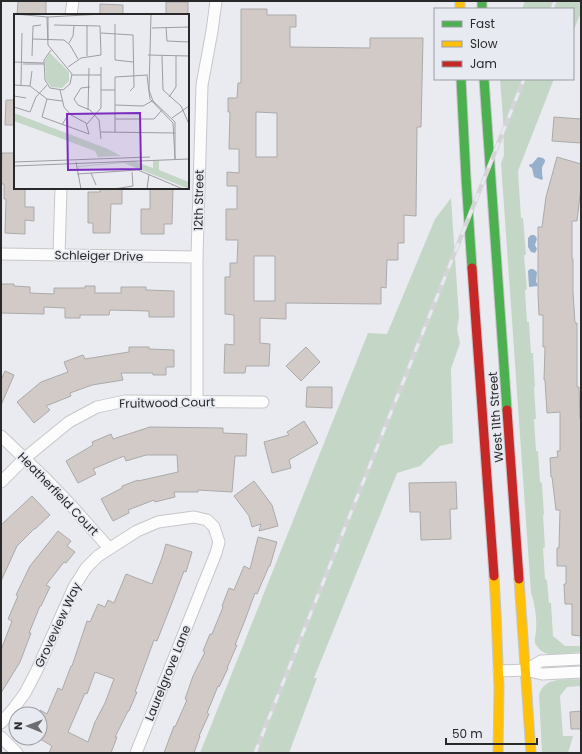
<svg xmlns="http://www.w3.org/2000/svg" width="582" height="754" font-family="Poppins,sans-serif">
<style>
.green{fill:#c4d7c6}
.water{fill:#96b0cc}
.building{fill:#d2cac6;stroke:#abaaab;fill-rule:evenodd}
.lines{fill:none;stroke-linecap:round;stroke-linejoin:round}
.street-casing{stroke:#c6c7ca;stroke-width:13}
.fast-casing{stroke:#c6c7ca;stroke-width:11}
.slow-casing{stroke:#c6c7ca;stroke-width:11}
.jam-casing{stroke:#c6c7ca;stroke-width:11}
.street{stroke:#fcfcfd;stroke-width:11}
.fast{stroke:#4caf50;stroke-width:9}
.slow{stroke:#ffc107;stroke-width:9}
.jam{stroke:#c62828;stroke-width:9}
.rail-casing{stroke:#d4d4d6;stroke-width:4.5}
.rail{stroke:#e8eaf2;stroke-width:3;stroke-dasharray:9;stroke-linecap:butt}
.labels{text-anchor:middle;stroke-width:3.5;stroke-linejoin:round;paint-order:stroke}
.street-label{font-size:12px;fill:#29292c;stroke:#e8eaf2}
.inset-road{fill:none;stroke:#9d9da2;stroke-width:1}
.view{fill:#7b2cbf;fill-opacity:0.15;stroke:#7b2cbf;stroke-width:2}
.inset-edge{fill:none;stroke:#29292c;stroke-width:2}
</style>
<rect width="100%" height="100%" fill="#eaebf0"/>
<g class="green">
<path d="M525,1H581V12L573,32V9H522Z"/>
<path d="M500,79H554L518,171L521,218H523L526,255H524L527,290H525L527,322H529L531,353H533L535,387H534L536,419H534L536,451H538L540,482L542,483L544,515H543L545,547L543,548L545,579L547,580L549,603H551L553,636L565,646H581V652C571,653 559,655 549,654C543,653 538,649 535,643C534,638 536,635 536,630C537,619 535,604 531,593L501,163L504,155L503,118Z"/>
<path d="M451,198L459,317L457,329L460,343L451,369L453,443L440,446L420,466L397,473L314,678H317L289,753H200L368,333L387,334L435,219Z"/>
<path d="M581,679V686L567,687L560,696L563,736H573L568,753H542L539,695C544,676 566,680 581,679Z"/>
</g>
<g class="water">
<path d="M538,157L543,158L545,160C545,164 543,164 542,168C542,170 542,176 543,178L542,180L534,177L532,168L529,166L530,164H532Z"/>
<path d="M531,235H534C539,238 536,241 535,245L537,249L535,253L531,252L528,247V238Z"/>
<path d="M530,269H533L537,272L536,282L537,283L538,286L529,287L528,271Z"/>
</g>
<g class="building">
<path d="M18,1H46V14L17,15Z"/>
<rect x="166" y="2" width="22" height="13"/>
<path d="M100,4L123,5V15H100Z"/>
<path d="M241,9H267V15H296V27H290V47L370,48V38H423L421,127H417L416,216L404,215V243H398V260H387L386,288L381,287V304L286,303V319L260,318V343L270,344L269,366H246L245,373H224L225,344L234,345V315L225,314V277H230V263H237L238,240H226V209H237V186H227V172L239,173V149H229L230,112H228V98H237L238,83H241ZM256,112L277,113V157H256ZM254,256H275V301H254Z"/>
<path d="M6,100H15V125H5Z"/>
<path d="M554,117L581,119V143L552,141Z"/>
<path d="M2,153H15V188H25V207H34V221L25,220V234L5,233L6,199H4V184H1Z"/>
<path d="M557,157L581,164V187L577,221H572V259H573V292L575,323H577V387H579L580,419H581V636L572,635V604H565L564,584H566V566H557V548H559L560,510H556L552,477H551L550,458L558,457L557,451H560V412L547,413L545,380H544L545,347H543V315H539L538,294V227H542L546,197Z"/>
<path d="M100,188H122V204H111L110,233H93V223H88V192H100Z"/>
<path d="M150,188H173L172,224H164V234H141V209H150Z"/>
<path d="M1,284H14V286L30,287V293L54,294V288H85V286H95V293H121V287H146V290L174,291V317H149V311L110,310L109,315H80V318H65V308L44,307V314L1,313Z"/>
<path d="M129,347H149V349L174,350V367H166V375H153V373H121L123,380L92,385L70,393L71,396L46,406L50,410L34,423L17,402L41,382L68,372L64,362L83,355L85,359L129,352Z"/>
<path d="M306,347L320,362L301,381L286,366Z"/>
<path d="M5,371L14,375L1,405V380Z"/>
<path d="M307,387H332V408L306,407Z"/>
<path d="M304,421L318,443L289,460L291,468L272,473L264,442L289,435L287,432Z"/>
<path d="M150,427L223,428V433L247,434L246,456H235L232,492L198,490V492H174L175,497L155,502L154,500L128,510L129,513L113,521L101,499L122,488V486L138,480V481L178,472L177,455H146L126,461L124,456L93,469L96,474L78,483L66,461L93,445L92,442L111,434L113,439Z"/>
<path d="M254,481L272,505L278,526L259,531L261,524L252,527L249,516L234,496Z"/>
<path d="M456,482L457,509H450L451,539L421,540L420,512H410L409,483Z"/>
<path d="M32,496L50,515L35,529H34L17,546L1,581V525Z"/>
<path d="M58,531L71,541L67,546L75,552L66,563L64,562L46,585L50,587L41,606H40L29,633H31L20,662L1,693V650L12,621L8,619L18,596L16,595L30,566Z"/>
<path d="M258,537L277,542L270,566H269L257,594L255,593L245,620L235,645H237L227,668H228L219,687L218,686L207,713L209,714L199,736H200L194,753H164L174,726L175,727L187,700L185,699L193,676L205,652L203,651L210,634H212L223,607L222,606L229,588L234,590L244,566L250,569Z"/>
<path d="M166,544L192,552L186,572L184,571L173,600L157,641L154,640L135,692H137L129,711H128L115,737H117L111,753H49L52,746L40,739V710L47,714L58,688L62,690L71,666H72L87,621L90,622L98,604L105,607L108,600L114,603L126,574L152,584L162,558ZM95,672L114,679L105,703L95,722L88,742L68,732L85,693L87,694Z"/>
<path d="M581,711V729H571L570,712Z"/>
</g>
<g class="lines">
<defs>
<g id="street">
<path d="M71,15L73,1"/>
<path d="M1,254L197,257"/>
<path d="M59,255L61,188"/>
<path d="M197,401V257L202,85L212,31L216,1"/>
<path d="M1,436L46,479L70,504L109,548"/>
<path d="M1,482L25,458L69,422L97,407L125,401L263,402"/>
<path d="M526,670L541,661L581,659"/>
<path d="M499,671L526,670L542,674L581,672"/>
<path d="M1,723L14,708L25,693L36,672L74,587L86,568L98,556L137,531L158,522L194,517L207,520L214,527L219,542L216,553L136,753"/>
<path d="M1,737L17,753"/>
</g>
<g id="fast">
<path d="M482,1V9"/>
<path d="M461,79L466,178L472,268"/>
<path d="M484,79L507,410"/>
</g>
<g id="slow">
<path d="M460,1V9"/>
<path d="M494,576L496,612L499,687L498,753"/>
<path d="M519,579L531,753"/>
</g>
<g id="jam">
<path d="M472,268L494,576"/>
<path d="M507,410L519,579"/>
</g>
</defs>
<use href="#street" class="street-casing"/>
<use href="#fast" class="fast-casing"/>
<use href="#slow" class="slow-casing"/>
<use href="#jam" class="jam-casing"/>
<use href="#street" class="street"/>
<use href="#fast" class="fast"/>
<use href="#slow" class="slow"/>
<use href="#jam" class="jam"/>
<defs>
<g id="rail">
<path d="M552,9L555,1"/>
<path d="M255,753L524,79"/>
</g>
</defs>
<use href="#rail" class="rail-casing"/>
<use href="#rail" class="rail"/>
</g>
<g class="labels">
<g class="street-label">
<text transform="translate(199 200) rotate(-89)" y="4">12th Street</text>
<text transform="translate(99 256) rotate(1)" y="4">Schleiger Drive</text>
<text transform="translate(167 403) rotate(-1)" y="4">Fruitwood Court</text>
<text transform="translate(496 417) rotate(-94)" y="4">West 11th Street</text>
<text transform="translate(58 494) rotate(46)" y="4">Heatherfield Court</text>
<text transform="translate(58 625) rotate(-65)" y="4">Groveview Way</text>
<text transform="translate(168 673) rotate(-68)" y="4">Laurelgrove Lane</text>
</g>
</g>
<g transform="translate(14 14)">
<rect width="175" height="175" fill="#eaebf0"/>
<path d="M36,39L55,58V67L48,74L37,73L32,66L31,46ZM0,99L94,135L107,142L84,143L81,137L0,107ZM139,146H145V156L175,168V175L110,149L65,153L64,157V152L120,147L139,154Z" fill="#c4d7c6"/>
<path class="inset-road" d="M0,0L34,3L89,0M15,0H73M137,0L135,76L139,87L161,108V145M33,3L34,31L58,60L56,70L49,76L36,74L31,66L30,46L37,36M101,10V46L119,48M40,11L86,12L87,41L67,44L54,53M73,11V42M152,13L153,27L175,28M138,14L175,13M87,19L119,21L120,73L116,77M19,25L50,26L56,31L64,45M34,25V3M55,29L59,22L60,12M134,41L175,42M18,42L19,12L27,11M148,42L149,76L167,92L175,110M0,48L30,49M9,50H30M58,61H87M133,62L136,85L159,109L161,145M0,71L16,72L33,85L48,87M7,71L8,19M16,72L18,57M76,73L67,74L60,85L64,91L76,96L85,106L87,125M87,76H101M0,82L12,84M155,83L162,73V42M33,85L28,103L75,120L72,109L57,101L50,93L46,76M101,91L129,92L138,87M0,93L16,98L22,83L33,71M74,96L75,54M158,104L175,92M101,105H140L148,96M73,110L87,94V53M48,111L55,99M87,118L161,119M101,118V63L134,61M0,148L136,143M62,148L67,175M0,152L175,145M77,159L82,171M63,160L124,156L169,175M100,175L119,172L118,158M133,175L135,160"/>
<path class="view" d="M126,99L127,155L54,156L53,100Z"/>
<rect width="175" height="175" class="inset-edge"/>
</g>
<rect width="582" height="754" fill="none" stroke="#29292c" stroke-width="4"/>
<rect x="434" y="8" width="140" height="72" fill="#e8eaf2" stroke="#9c9da3"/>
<rect x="442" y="21" width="20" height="6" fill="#4caf50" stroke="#9c9da3"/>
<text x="470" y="28" font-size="12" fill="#29292c">Fast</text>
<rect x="442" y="41" width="20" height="6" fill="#ffc107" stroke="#9c9da3"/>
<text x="470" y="48" font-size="12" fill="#29292c">Slow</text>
<rect x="442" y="61" width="20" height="6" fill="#c62828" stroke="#9c9da3"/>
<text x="470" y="68" font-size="12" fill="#29292c">Jam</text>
<g transform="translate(28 726) rotate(271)"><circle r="19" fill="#e8eaf2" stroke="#9c9da3"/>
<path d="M0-3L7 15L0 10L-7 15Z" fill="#6d6d71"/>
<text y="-6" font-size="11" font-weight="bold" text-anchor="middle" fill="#29292c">N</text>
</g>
<path d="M446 738v6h91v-6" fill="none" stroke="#29292c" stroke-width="2"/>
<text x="452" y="738" font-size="12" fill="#29292c" stroke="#e8eaf2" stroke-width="3" paint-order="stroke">50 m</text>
</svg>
